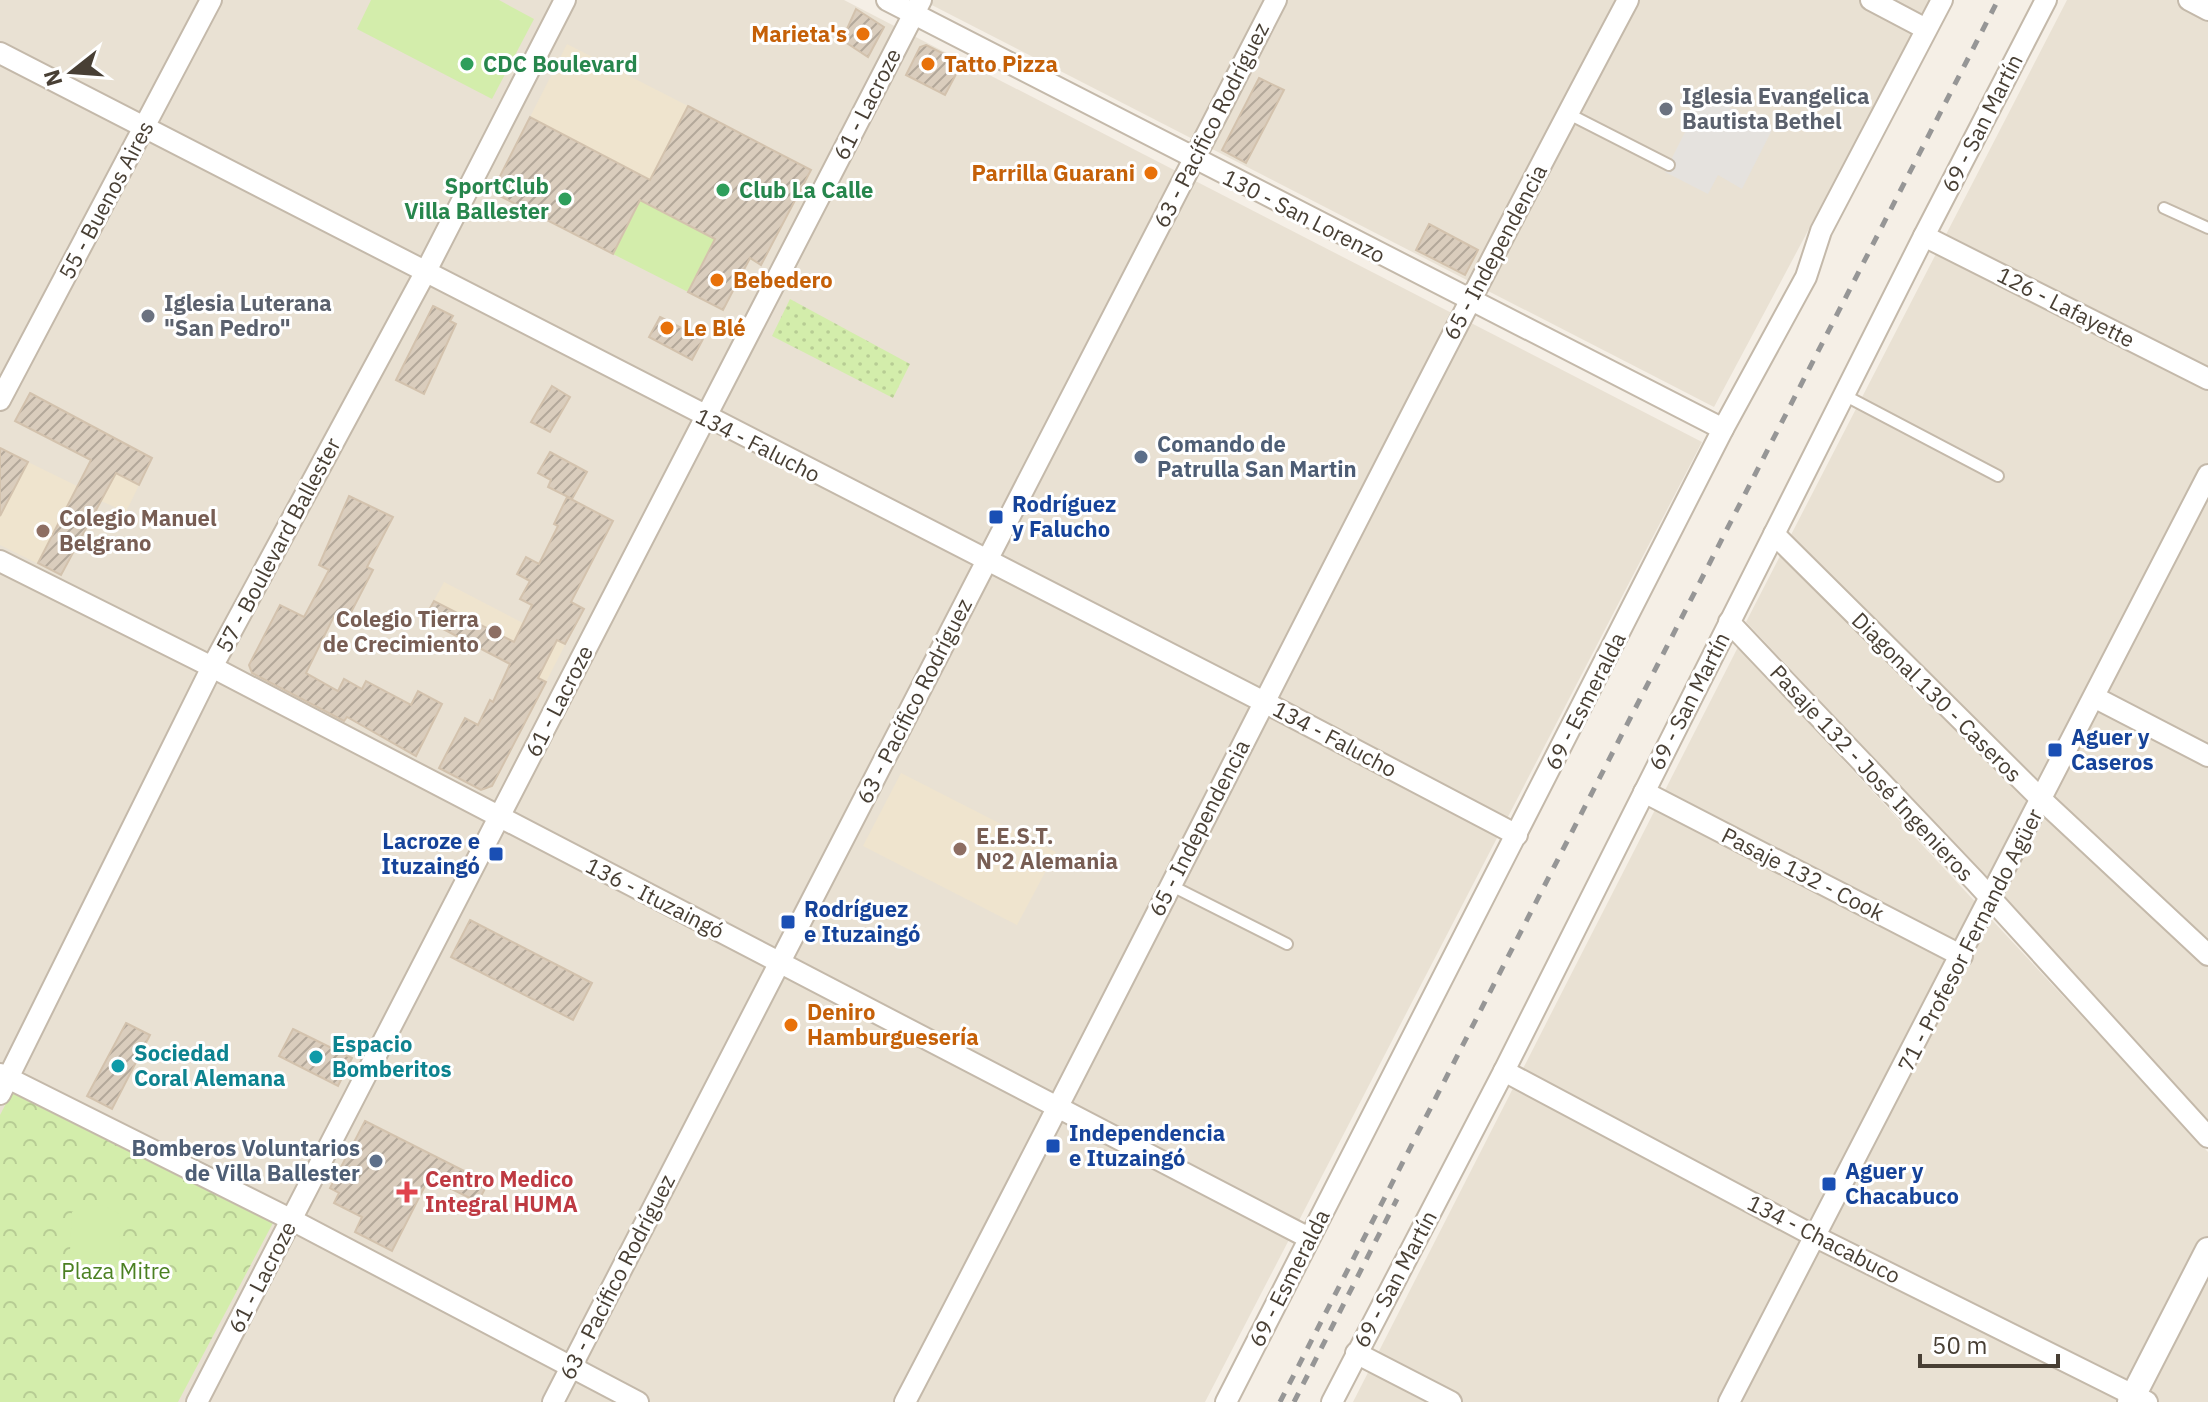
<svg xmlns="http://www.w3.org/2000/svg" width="2208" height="1402" font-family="'IBM Plex Sans',sans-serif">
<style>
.residential{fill:#e9e1d3}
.education{fill:#efe4ce}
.grass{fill:url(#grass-dots)}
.park{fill:url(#park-crowns)}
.garden{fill:#d3edab}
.parking{fill:#e5e2de}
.building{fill:url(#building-hatch);stroke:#d3c2ad;stroke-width:2}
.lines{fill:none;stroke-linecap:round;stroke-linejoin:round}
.service-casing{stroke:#c4b9aa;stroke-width:14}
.minor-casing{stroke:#c4b9aa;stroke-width:24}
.tertiary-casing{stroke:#c4b9aa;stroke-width:28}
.service{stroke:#fff;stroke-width:10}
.minor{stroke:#fff;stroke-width:20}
.tertiary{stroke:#fff;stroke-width:24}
.rail{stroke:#969696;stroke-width:5;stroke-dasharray:10 10;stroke-linecap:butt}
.food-dot{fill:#e8710a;stroke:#fff;stroke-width:3}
.leisure-dot{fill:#2e9e5b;stroke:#fff;stroke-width:3}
.worship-dot{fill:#6b7280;stroke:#fff;stroke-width:3}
.service-dot{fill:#5c6f8a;stroke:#fff;stroke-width:3}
.transit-dot{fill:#1a4fb4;stroke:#fff;stroke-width:3}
.education-dot{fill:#8d6e63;stroke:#fff;stroke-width:3}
.culture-dot{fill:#0f9aa8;stroke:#fff;stroke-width:3}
.health-dot{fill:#e0444e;stroke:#fff;stroke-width:3}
.labels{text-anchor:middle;stroke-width:6;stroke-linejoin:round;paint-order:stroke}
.food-label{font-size:22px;font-weight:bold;fill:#c56008;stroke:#fff;text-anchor:start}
.leisure-label{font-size:22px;font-weight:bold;fill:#27864d;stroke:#fff;text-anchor:start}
.worship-label{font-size:22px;font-weight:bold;fill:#5b616d;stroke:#fff;text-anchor:start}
.street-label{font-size:22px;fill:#483f34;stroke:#fff}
.service-label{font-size:22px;font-weight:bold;fill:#4e5e75;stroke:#fff;text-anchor:start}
.transit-label{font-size:22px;font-weight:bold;fill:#164399;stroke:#fff;text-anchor:start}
.education-label{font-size:22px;font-weight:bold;fill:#785e54;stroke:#fff;text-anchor:start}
.culture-label{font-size:22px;font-weight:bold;fill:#0d838f;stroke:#fff;text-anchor:start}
.health-label{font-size:22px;font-weight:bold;fill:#be3a42;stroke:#fff;text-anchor:start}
.park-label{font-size:22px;fill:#4b8022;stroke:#fff}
</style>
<defs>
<pattern id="grass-dots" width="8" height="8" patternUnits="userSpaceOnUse" patternTransform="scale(2)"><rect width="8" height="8" fill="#d3edab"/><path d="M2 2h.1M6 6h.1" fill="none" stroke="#b7cc94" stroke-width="1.8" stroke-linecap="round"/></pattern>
<pattern id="park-crowns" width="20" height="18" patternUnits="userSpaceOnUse" patternTransform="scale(2)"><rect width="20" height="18" fill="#d3edab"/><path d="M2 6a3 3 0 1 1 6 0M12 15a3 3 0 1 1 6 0" fill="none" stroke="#b7cc94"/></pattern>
<pattern id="building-hatch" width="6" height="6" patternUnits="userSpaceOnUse" patternTransform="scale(2)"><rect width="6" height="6" fill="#dacdbd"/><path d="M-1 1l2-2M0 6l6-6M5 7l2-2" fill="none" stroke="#b3a89a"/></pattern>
</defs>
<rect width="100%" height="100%" fill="#f5efe6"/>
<g class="residential">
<path d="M0,0H844L1702,442L1205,1402H0Z"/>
<path d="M922,0H1931L1714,407Z"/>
<path d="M2067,0H2208V1123L1988,879L1746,622Z"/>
<path d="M1738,647L2208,1152V1402H1353Z"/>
</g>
<g class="education">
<path d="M567,44L688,106L650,180L530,117Z"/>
<path d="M91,460L139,485L126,512L101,501L61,575L0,545V516L28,462L77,486Z"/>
<path d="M444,582L565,645L546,682L424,619Z"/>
<path d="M901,773L1056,852L1017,925L863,846Z"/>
</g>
<path class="grass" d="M790,299L910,364L893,398L772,336Z"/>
<path class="park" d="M14,1088L274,1221L178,1402H0V1115Z"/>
<g class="garden">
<path d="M371,0H499L534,19L492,99L357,29Z"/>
<path d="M811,170L761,265L715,240L688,292L613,254L650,180Z"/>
<path d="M86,1205L105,1206L121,1215L118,1272C98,1280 86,1281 69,1269L72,1212Z"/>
</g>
<path class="parking" d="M1704,94L1772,130L1742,189L1718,175L1708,194L1665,172Z"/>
<g class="building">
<path d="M856,9L884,27L868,57L842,40Z"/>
<path d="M926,45L962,63L945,95L906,75L920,47Z"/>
<path d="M1259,78L1284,90L1246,163L1222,150Z"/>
<path d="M688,106L811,170L761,265L750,258L723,310L688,292L715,239L640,200L613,254L492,192L530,117L650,180Z"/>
<path d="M1429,224L1478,250L1465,275L1416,250Z"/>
<path d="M433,306L453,316L450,321L456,324L424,394L396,380Z"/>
<path d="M660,317L703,339L692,360L649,337Z"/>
<path d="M552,386L570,397L550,432L531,422Z"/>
<path d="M30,393L152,458L139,485L116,473L61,575L38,563L91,460L15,421Z"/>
<path d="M0,448L28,462L0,516Z"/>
<path d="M550,452L587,472L572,499L548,487L551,480L538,473Z"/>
<path d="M349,496L393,517L367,567L373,570L346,622L334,616L306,673L338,691L344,679L362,689L366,681L411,705L418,691L442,704L416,756L347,717L344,721L252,673L249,665L280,605L304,617L329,570L319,565Z"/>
<path d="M567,497L613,521L571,602L584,609L565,644L557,640L538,678L546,682L492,786L481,790L439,768L465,718L478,725L490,700L493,702L510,664L424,619L434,601L514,642L532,605L520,599L530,581L517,574L526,557L539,564L558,526L554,524Z"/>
<path d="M470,920L592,983L573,1020L451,957Z"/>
<path d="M126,1023L150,1035L112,1109L87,1096Z"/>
<path d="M293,1029L352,1058L338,1086L279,1056Z"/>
<path d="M365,1121L488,1183L478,1202L429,1178L392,1251L355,1232L362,1217L334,1203L339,1193L330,1188Z"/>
</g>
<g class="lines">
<defs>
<g id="service">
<path d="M1567,113L1669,165"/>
<path d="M2164,208L2208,228"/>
<path d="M1844,395L1998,476"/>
<path d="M1170,885L1287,944"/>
</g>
<g id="minor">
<path d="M887,0L1723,429"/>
<path d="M1871,0L1926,29"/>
<path d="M2189,0L2208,10"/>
<path d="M0,53L1264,702L1517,835"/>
<path d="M1924,236L2208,379"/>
<path d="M0,400L211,0"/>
<path d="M1774,534L2042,800L2208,955"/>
<path d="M0,561L212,667L1309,1238"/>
<path d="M1729,622L1976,882L2208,1137"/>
<path d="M2094,697L2208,756"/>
<path d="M1644,792L1962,956"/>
<path d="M1504,1071L1816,1237L2147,1402"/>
<path d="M0,1074L292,1220L638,1402"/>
<path d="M0,1094L212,667L425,273L565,0"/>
<path d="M1356,1353L1451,1402"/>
<path d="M197,1402L921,0"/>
<path d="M553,1402L1276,0"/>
<path d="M905,1402C1149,936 1381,464 1628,0"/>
<path d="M1226,1402L1723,429L1806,277L1821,231L1942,0"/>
<path d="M1332,1402L1504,1071L1924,236L2046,0"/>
<path d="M1729,1402L2208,475"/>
</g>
<path id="tertiary" d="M2130,1402L2208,1250"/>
</defs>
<use href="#service" class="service-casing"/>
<use href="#minor" class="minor-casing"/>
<use href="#tertiary" class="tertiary-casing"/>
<use href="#service" class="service"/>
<use href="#minor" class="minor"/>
<use href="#tertiary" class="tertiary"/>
<g class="rail">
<path d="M1280,1402L1998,0"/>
<path d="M1294,1402L1397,1199"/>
</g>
</g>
<g class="food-dot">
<circle cx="863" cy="34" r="8"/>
<circle cx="928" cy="64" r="8"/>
<circle cx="1151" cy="173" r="8"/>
<circle cx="717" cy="280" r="8"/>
<circle cx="667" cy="328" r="8"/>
<circle cx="791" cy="1025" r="8"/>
</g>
<g class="leisure-dot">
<circle cx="467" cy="64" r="8"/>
<circle cx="723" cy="190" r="8"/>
<circle cx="565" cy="199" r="8"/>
</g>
<g class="worship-dot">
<circle cx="1666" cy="109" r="8"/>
<circle cx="148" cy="316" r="8"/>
</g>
<g class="service-dot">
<circle cx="1141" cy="457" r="8"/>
<circle cx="376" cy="1161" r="8"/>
</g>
<g class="transit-dot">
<rect x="988" y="509" width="16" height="16" rx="4"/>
<rect x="2047" y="742" width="16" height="16" rx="4"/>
<rect x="488" y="846" width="16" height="16" rx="4"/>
<rect x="780" y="914" width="16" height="16" rx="4"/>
<rect x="1045" y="1138" width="16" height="16" rx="4"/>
<rect x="1821" y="1176" width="16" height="16" rx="4"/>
</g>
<g class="education-dot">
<circle cx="43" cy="531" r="8"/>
<circle cx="495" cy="632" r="8"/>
<circle cx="960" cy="849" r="8"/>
</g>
<g class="culture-dot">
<circle cx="316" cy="1057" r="8"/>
<circle cx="118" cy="1066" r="8"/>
</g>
<path class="health-dot" d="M403 1180h8v8h8v8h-8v8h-8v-8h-8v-8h8z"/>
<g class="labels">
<g class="food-label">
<text x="847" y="42" text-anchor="end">Marieta's</text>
<text x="944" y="72">Tatto Pizza</text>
<text x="1135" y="181" text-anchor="end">Parrilla Guarani</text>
<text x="733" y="288">Bebedero</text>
<text x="683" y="336">Le Blé</text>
<text x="807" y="1020">Deniro<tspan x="807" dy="25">Hamburguesería</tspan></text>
</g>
<g class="leisure-label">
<text x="483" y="72">CDC Boulevard</text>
<text x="549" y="194" text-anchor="end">SportClub<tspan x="549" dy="25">Villa Ballester</tspan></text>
<text x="739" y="198">Club La Calle</text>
</g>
<g class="worship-label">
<text x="1682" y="104">Iglesia Evangelica<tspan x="1682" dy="25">Bautista Bethel</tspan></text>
<text x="164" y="311">Iglesia Luterana<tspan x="164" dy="25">"San Pedro"</tspan></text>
</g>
<g class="street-label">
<text transform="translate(867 104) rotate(-63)" y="8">61 - Lacroze</text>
<text transform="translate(1982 123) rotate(-63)" y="8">69 - San Martín</text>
<text transform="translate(1211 125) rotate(-63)" y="8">63 - Pacífico Rodríguez</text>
<text transform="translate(106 200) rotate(-62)" y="8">55 - Buenos Aires</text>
<text transform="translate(1304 216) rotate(27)" y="8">130 - San Lorenzo</text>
<text transform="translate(1495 252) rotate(-62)" y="8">65 - Independencia</text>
<text transform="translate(2066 307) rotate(27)" y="8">126 - Lafayette</text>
<text transform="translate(758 445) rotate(27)" y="8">134 - Falucho</text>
<text transform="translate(278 545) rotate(-62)" y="8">57 - Boulevard Ballester</text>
<text transform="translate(1937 697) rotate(45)" y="8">Diagonal 130 - Caseros</text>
<text transform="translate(559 701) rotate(-63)" y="8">61 - Lacroze</text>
<text transform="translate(914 701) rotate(-63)" y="8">63 - Pacífico Rodríguez</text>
<text transform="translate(1585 701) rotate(-63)" y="8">69 - Esmeralda</text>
<text transform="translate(1689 701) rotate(-63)" y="8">69 - San Martín</text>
<text transform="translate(1335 739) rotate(28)" y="8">134 - Falucho</text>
<text transform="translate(1872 773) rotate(47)" y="8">Pasaje 132 - José Ingenieros</text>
<text transform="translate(1199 828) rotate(-63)" y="8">65 - Independencia</text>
<text transform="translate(1803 874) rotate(27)" y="8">Pasaje 132 - Cook</text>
<text transform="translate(655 898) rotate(27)" y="8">136 - Ituzaingó</text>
<text transform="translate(1970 940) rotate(-63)" y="8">71 - Profesor Fernando Agüer</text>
<text transform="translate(1824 1239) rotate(27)" y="8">134 - Chacabuco</text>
<text transform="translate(262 1277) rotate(-63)" y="8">61 - Lacroze</text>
<text transform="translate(617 1277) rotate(-63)" y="8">63 - Pacífico Rodríguez</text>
<text transform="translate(1289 1278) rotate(-63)" y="8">69 - Esmeralda</text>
<text transform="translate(1395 1279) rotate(-62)" y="8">69 - San Martín</text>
</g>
<g class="service-label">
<text x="1157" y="452">Comando de<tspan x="1157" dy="25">Patrulla San Martin</tspan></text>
<text x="360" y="1156" text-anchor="end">Bomberos Voluntarios<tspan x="360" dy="25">de Villa Ballester</tspan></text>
</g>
<g class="transit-label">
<text x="1012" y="512">Rodríguez<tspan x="1012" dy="25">y Falucho</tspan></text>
<text x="2071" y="745">Aguer y<tspan x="2071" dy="25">Caseros</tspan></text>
<text x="480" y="849" text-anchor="end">Lacroze e<tspan x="480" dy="25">Ituzaingó</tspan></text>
<text x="804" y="917">Rodríguez<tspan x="804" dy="25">e Ituzaingó</tspan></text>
<text x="1069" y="1141">Independencia<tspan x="1069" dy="25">e Ituzaingó</tspan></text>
<text x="1845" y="1179">Aguer y<tspan x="1845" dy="25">Chacabuco</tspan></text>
</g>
<g class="education-label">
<text x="59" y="526">Colegio Manuel<tspan x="59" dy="25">Belgrano</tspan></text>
<text x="479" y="627" text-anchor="end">Colegio Tierra<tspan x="479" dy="25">de Crecimiento</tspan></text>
<text x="976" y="844">E.E.S.T.<tspan x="976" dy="25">Nº2 Alemania</tspan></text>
</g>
<g class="culture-label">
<text x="332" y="1052">Espacio<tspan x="332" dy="25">Bomberitos</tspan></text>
<text x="134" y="1061">Sociedad<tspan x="134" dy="25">Coral Alemana</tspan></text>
</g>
<g class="health-label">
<text x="425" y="1187">Centro Medico<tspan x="425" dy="25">Integral HUMA</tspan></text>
</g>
<g class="park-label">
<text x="116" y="1279">Plaza Mitre</text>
</g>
</g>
<g transform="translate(72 72) rotate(253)" stroke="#ffffff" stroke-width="6" paint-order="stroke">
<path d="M0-6L14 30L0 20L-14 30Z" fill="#483f34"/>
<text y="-12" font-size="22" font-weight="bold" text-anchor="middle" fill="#483f34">N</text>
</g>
<path d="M1920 1354v12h138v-12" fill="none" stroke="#483f34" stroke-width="4"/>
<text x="1932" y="1354" font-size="24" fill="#483f34" stroke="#ffffff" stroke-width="6" paint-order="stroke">50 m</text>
</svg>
